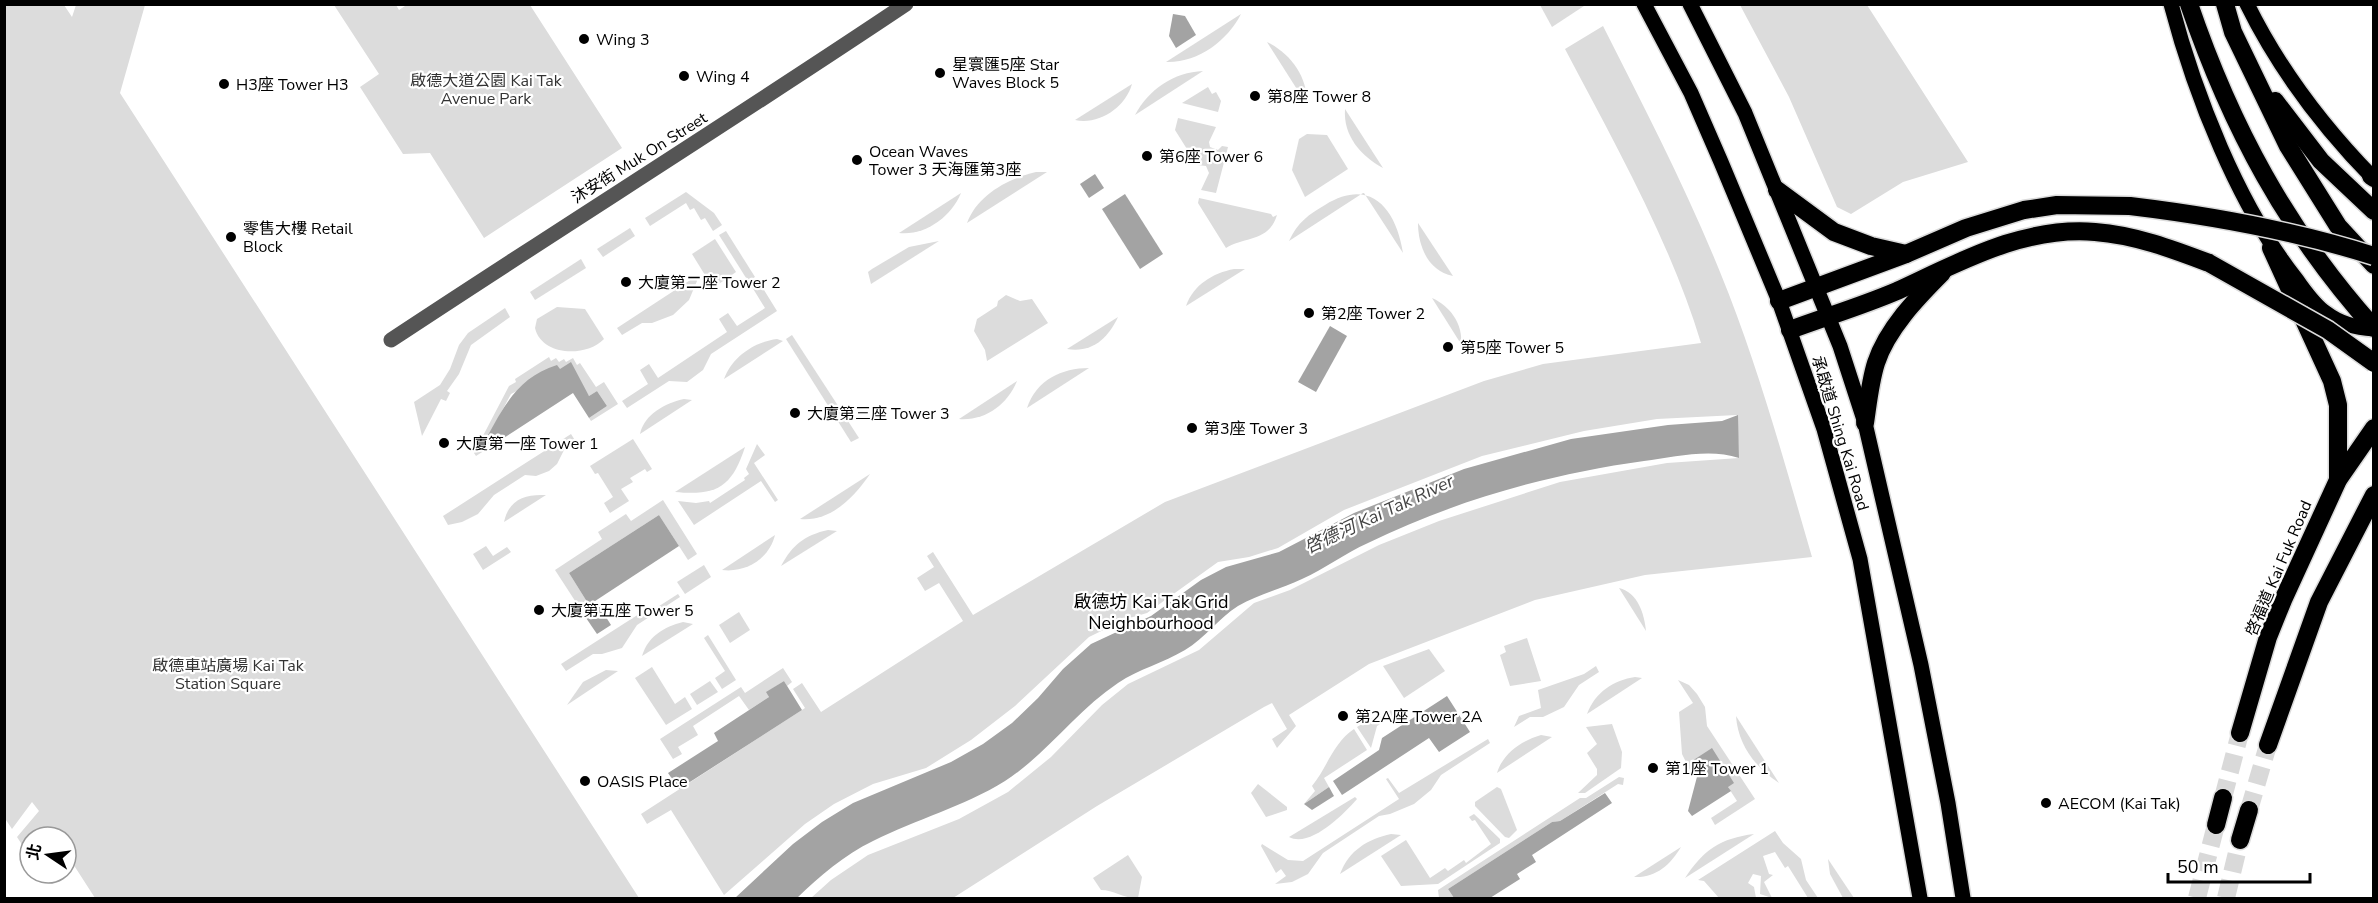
<svg xmlns="http://www.w3.org/2000/svg" width="2378" height="903" font-family="'Nunito Sans','Noto Sans TC',sans-serif">
<style>
.green{fill:#dcdcdc}
.water{fill:#a3a3a3}
.lines{fill:none;stroke-linecap:round;stroke-linejoin:round}
.highway-tunnel{stroke:#d9d9d9;stroke-width:18;stroke-dasharray:18 9;stroke-linecap:butt}
.major-casing{stroke:#dbdbdb;stroke-width:18}
.highway-casing{stroke:#dbdbdb;stroke-width:21}
.minor{stroke:#555;stroke-width:15}
.major{stroke:#000;stroke-width:15}
.highway{stroke:#000;stroke-width:18}
.highway-bridge-casing{stroke:#dbdbdb;stroke-width:21;stroke-linecap:butt}
.highway-bridge{stroke:#000;stroke-width:18}
.poi-dot{fill:#000;stroke:#fff;stroke-width:2}
.labels{text-anchor:middle;stroke-width:4.5;stroke-linejoin:round;paint-order:stroke}
.poi-label{font-size:16px;fill:#000;stroke:#fff;text-anchor:start}
.park-label{font-size:16px;fill:#333;stroke:#fff}
.street-label{font-size:16px;fill:#000;stroke:#fff}
.water-label{font-size:18px;font-style:italic;fill:#444;stroke:#fff}
.neighbourhood-label{font-size:18px;fill:#000;stroke:#fff}
</style>
<rect width="100%" height="100%" fill="#fff"/>
<g class="green">
<path d="M5,4L64,5L72,17L76,5H145L120,93L639,898H95L66,853V837H30V857L17,837L39,811L32,802L12,829L4,817Z"/>
<path d="M408,4L530,5L622,148L484,238L430,153L403,154L360,87L379,74L334,5H396L399,10Z"/>
<path d="M1587,4L1552,27L1540,5V4Z"/>
<path d="M1740,5H1867L1968,162L1903,182L1851,214L1837,207L1789,97Z"/>
<path d="M1241,14C1227,41 1198,63 1166,62Z"/>
<path d="M1603,26C1644,107 1686,188 1720,272C1758,365 1784,461 1812,557L1645,575L1535,600L1369,664L1289,715L1296,726L1277,748L1272,739L1287,729L1272,703L1264,707L1097,806L953,898H811L831,880L868,855L959,819L1008,792L1051,757L1102,705L1128,684L1199,650L1254,603L1290,590L1379,545L1439,521L1560,482L1667,463L1739,458L1737,415L1657,419L1584,431L1482,456L1344,510L1278,548L1249,557L1218,562L1147,613L1126,619L1089,637L1015,706L971,740L926,768L873,784L834,804L805,824L724,895L671,810L647,824L641,814L805,708L793,689L802,683L821,712L963,621L939,583L925,591L917,578L934,567L927,556L933,552L973,615L1165,502L1484,381L1543,364L1701,343C1671,243 1614,142 1565,49Z"/>
<path d="M1267,42C1291,54 1308,77 1307,105Z"/>
<path d="M1203,71L1135,115C1148,90 1174,72 1203,71Z"/>
<path d="M1132,84C1125,108 1099,125 1075,120Z"/>
<path d="M1208,87L1212,94L1216,92L1221,101L1218,112L1182,103Z"/>
<path d="M1345,109L1383,168C1361,156 1343,136 1345,109Z"/>
<path d="M1178,118L1216,127L1209,142L1210,147L1218,150L1222,146L1228,147L1216,193L1201,190L1209,173L1206,166L1197,165L1175,130Z"/>
<path d="M1307,134L1327,135L1348,169L1305,197L1292,170L1299,139Z"/>
<path d="M1036,172H1047L967,223C977,195 1009,178 1036,172Z"/>
<path d="M686,192L714,213L722,225L713,231L705,218L701,220L694,208L690,210L686,203L650,226L645,218Z"/>
<path d="M961,193C951,217 925,236 899,233Z"/>
<path d="M1364,193H1363L1289,241C1297,223 1309,214 1325,205C1370,177 1396,208 1403,253Z"/>
<path d="M1199,198L1271,214L1273,217L1277,215C1269,242 1245,236 1226,248L1198,203Z"/>
<path d="M1418,223L1453,276C1428,271 1418,246 1418,223Z"/>
<path d="M630,228L635,236L603,257L597,249Z"/>
<path d="M726,231L755,277L748,281L719,235Z"/>
<path d="M715,239L736,272L713,288L692,254Z"/>
<path d="M939,241L871,284L868,272L872,269L909,247Z"/>
<path d="M581,259L586,268L535,300L530,292Z"/>
<path d="M1234,269H1245L1186,306C1193,285 1213,273 1234,269Z"/>
<path d="M695,277L697,281L689,300L673,315L652,323H642L622,335L617,328Z"/>
<path d="M759,282L777,311L711,354L703,370L687,382L669,381L627,408L622,401L648,384L640,370L649,364L658,378L727,332L719,319L728,313L737,326L765,308L752,287Z"/>
<path d="M1006,295L1020,301L1032,299L1048,323L987,361L985,350L974,331L977,319L997,306L998,301Z"/>
<path d="M1432,298C1450,306 1463,324 1461,344Z"/>
<path d="M557,307L585,309L604,339C587,357 542,357 535,328L537,319Z"/>
<path d="M505,308L510,317L471,345L459,374L447,391L450,393L446,401L441,399L422,436L414,402L440,385L450,369L459,345L468,333Z"/>
<path d="M1118,317C1108,338 1093,353 1067,349Z"/>
<path d="M792,335L859,438L851,442L786,339Z"/>
<path d="M777,339L783,341L724,379C732,357 754,342 777,339Z"/>
<path d="M549,357L551,361L556,358L559,362L564,359L566,362L573,358L577,365L580,363L596,387L604,382L618,404L591,421L589,418L607,406L597,391L589,396L582,386L560,369L511,394L488,437L493,445L476,456L474,453L509,386L516,382L515,379Z"/>
<path d="M1089,368L1027,408C1036,380 1062,368 1089,368Z"/>
<path d="M1017,381C1007,405 985,421 959,419Z"/>
<path d="M684,399L692,400L640,434C644,414 666,403 684,399Z"/>
<path d="M571,434L576,442L564,450L557,464L549,471L536,476L525,475L494,495L478,514L462,522L448,525L443,516Z"/>
<path d="M633,439L652,469L647,472L645,469L630,478L633,482L621,489L629,501L610,513L604,503L613,497L598,473L595,474L590,466Z"/>
<path d="M757,444L765,455L754,463L778,500L775,502L761,481L694,525L678,501L696,503L709,501L710,503L745,480L744,478L749,474L746,469Z"/>
<path d="M745,447C732,487 717,496 675,492Z"/>
<path d="M870,474C854,497 831,522 800,519Z"/>
<path d="M546,495L504,522C509,499 525,494 546,495Z"/>
<path d="M663,500L697,554L688,560L659,515L569,573L589,605L581,610L555,570L602,539L598,532L626,514L631,521Z"/>
<path d="M828,530L837,531L781,566C792,545 805,535 828,530Z"/>
<path d="M775,535C769,559 746,573 722,570Z"/>
<path d="M486,546L493,556L507,547L511,552L483,570L473,554Z"/>
<path d="M704,565L711,577L685,594L677,582Z"/>
<path d="M1619,588C1638,593 1644,613 1646,631Z"/>
<path d="M678,594L680,597L637,625L622,648L602,654H593L566,671L561,664L639,614L642,617Z"/>
<path d="M739,612L750,630L730,643L719,625Z"/>
<path d="M683,622L693,624L642,656C648,636 664,627 683,622Z"/>
<path d="M708,635L736,680L722,689L715,678L725,671L704,638Z"/>
<path d="M1527,638L1541,681L1510,686L1500,655L1506,652L1504,646Z"/>
<path d="M1429,649L1445,671L1404,698L1383,666Z"/>
<path d="M1596,666L1599,672L1579,685L1564,707L1543,717H1530L1514,727L1519,716L1541,708L1538,690L1584,674Z"/>
<path d="M652,667L675,704L685,697L692,709L666,725L635,678Z"/>
<path d="M783,668L792,682L787,686L784,681L767,692L769,697L749,710L739,696L693,726L698,735L678,747L682,754L673,759L660,739L741,687L745,693Z"/>
<path d="M606,670L618,671L567,705L583,682Z"/>
<path d="M1635,677L1642,678L1587,714C1595,692 1614,680 1635,677Z"/>
<path d="M1678,680L1689,685L1697,694L1705,707L1707,726L1755,799L1715,825L1711,818L1737,801L1728,787L1692,761L1698,773L1692,774L1682,754L1679,712L1693,703Z"/>
<path d="M710,681L718,692L697,705L690,694Z"/>
<path d="M1391,710L1394,715L1377,726L1371,748L1357,727L1377,715L1382,716Z"/>
<path d="M1736,716L1779,783C1755,767 1738,745 1736,716Z"/>
<path d="M1612,724L1622,752L1621,768L1585,793H1578L1597,775V769L1587,753L1597,744L1586,727Z"/>
<path d="M1354,729L1367,750L1324,778L1329,787L1304,804L1315,791L1312,786C1327,768 1333,743 1354,729Z"/>
<path d="M1541,735L1552,737L1497,773C1503,753 1521,741 1541,735Z"/>
<path d="M1488,739L1490,743L1441,775L1431,790L1414,804L1390,814L1379,816L1323,853L1308,874L1292,882L1275,884L1286,876L1281,869L1276,873L1261,846L1262,844L1288,860L1303,861L1399,799L1386,779L1388,778L1399,793Z"/>
<path d="M1619,777L1624,778L1623,785L1618,784L1560,821L1552,822L1448,889L1454,898H1439L1438,890L1580,798H1586Z"/>
<path d="M1258,784L1287,807V810L1266,817L1251,793Z"/>
<path d="M1497,787L1501,789L1517,830L1509,838L1505,837L1475,806V802Z"/>
<path d="M1355,797L1357,799C1343,815 1310,848 1289,837Z"/>
<path d="M1474,814L1500,839V843L1438,884L1401,886L1381,856L1406,840L1430,878L1445,868L1448,871L1464,860L1466,863L1491,844L1475,820L1472,821L1469,817Z"/>
<path d="M1775,831L1783,843L1801,859L1806,880L1818,898H1808L1788,866L1785,868L1775,852L1763,856L1769,874L1773,875L1764,882L1772,898L1760,894L1761,876L1753,874L1748,883L1754,887L1756,898H1760H1719L1704,881L1698,880Z"/>
<path d="M1391,834L1401,835L1340,874C1349,850 1368,839 1391,834Z"/>
<path d="M1754,834L1685,878C1703,850 1721,838 1754,834Z"/>
<path d="M1681,847C1670,865 1656,878 1634,877Z"/>
<path d="M1128,855L1142,877L1138,898C1124,899 1114,890 1101,890L1093,878Z"/>
<path d="M1828,859L1854,898H1843L1830,874Z"/>
</g>
<g class="water">
<path d="M1173,14L1185,16L1196,35L1176,48L1169,36Z"/>
<path d="M1095,174L1104,188L1089,198L1080,184Z"/>
<path d="M1125,194L1163,254L1140,269L1102,209Z"/>
<path d="M1330,326L1347,336L1316,392L1298,382Z"/>
<path d="M571,362L589,396L597,391L607,406L589,418L573,393L493,445L487,437C505,404 519,377 557,365L560,369Z"/>
<path d="M1738,415L1739,458C1710,448 1674,457 1644,461C1549,474 1454,501 1368,543C1345,553 1325,569 1302,579C1281,589 1259,594 1238,606C1219,618 1205,638 1185,650C1163,663 1139,669 1118,683C1076,711 1047,754 1005,781C963,807 917,819 873,841C844,855 820,876 797,898H735L793,844L822,822L853,803L951,762L983,744L1012,723L1038,698L1063,669L1091,644L1151,616L1201,580L1226,567L1279,552L1354,513L1464,469L1571,439L1668,425L1722,421Z"/>
<path d="M659,515L679,546L589,605L569,573Z"/>
<path d="M599,606L611,625L597,634L584,615Z"/>
<path d="M784,681L802,710L679,789L668,773L718,741L714,733L769,697L766,692Z"/>
<path d="M1447,696L1470,732L1439,752L1429,738L1342,795L1333,781L1379,750L1382,738Z"/>
<path d="M1712,748L1734,783L1728,787L1731,791L1692,816L1688,811L1698,773L1692,761Z"/>
<path d="M1329,787L1334,796L1312,810L1304,804Z"/>
<path d="M1605,793L1612,803L1532,855L1536,862L1517,874L1520,879L1490,898H1454L1448,889L1552,822L1560,821Z"/>
</g>
<g class="lines">
<g class="highway-tunnel">
<path d="M2223,798L2240,733"/>
<path d="M2249,810L2268,745"/>
<path d="M2197,898L2216,825"/>
<path d="M2226,898L2240,840"/>
</g>
<defs>
<g id="major">
<path d="M1644,4L1691,93L1721,162L1779,301L1824,429L1860,559L1920,898"/>
<path d="M1690,4L1745,113L1840,346L1865,423L1921,665L1948,803L1963,898"/>
<path d="M2171,4C2195,95 2238,205 2296,279C2305,291 2314,305 2326,313C2339,323 2357,328 2374,329"/>
<path d="M2247,4C2280,71 2322,126 2374,179"/>
</g>
<g id="highway">
<path d="M2189,4C2231,127 2287,231 2374,328"/>
<path d="M2225,4L2233,32L2288,146L2338,226L2374,265"/>
<path d="M2275,101L2321,161L2374,211"/>
<path d="M2371,176L2374,178"/>
<path d="M1777,190L1834,232L1871,246L1906,254"/>
<path d="M2271,248L2332,381L2338,405V480"/>
<path d="M1779,301L1906,254L1966,228L2024,210L2057,205L2130,206"/>
<path d="M1790,330C1825,317 1862,306 1897,291C1960,262 2023,226 2095,232C2135,235 2172,249 2209,263"/>
<path d="M1865,423C1868,403 1870,382 1876,363C1887,329 1917,298 1942,273"/>
<path d="M2240,733L2268,637L2283,600L2338,480L2374,428"/>
<path d="M2268,745L2319,602L2374,495"/>
<path d="M2216,825L2223,798"/>
<path d="M2240,840L2249,810"/>
</g>
</defs>
<use href="#major" class="major-casing"/>
<use href="#highway" class="highway-casing"/>
<path class="minor" d="M391,340C562,227 736,118 906,4"/>
<use href="#major" class="major"/>
<use href="#highway" class="highway"/>
<defs>
<g id="highway-bridge">
<path d="M2130,206C2213,216 2293,230 2374,256"/>
<path d="M2209,263L2328,330L2374,363"/>
</g>
</defs>
<use href="#highway-bridge" class="highway-bridge-casing"/>
<use href="#highway-bridge" class="highway-bridge"/>
</g>
<g class="poi-dot">
<circle cx="584" cy="39" r="6"/>
<circle cx="940" cy="73" r="6"/>
<circle cx="684" cy="76" r="6"/>
<circle cx="224" cy="84" r="6"/>
<circle cx="1255" cy="96" r="6"/>
<circle cx="1147" cy="156" r="6"/>
<circle cx="857" cy="160" r="6"/>
<circle cx="231" cy="237" r="6"/>
<circle cx="626" cy="282" r="6"/>
<circle cx="1309" cy="313" r="6"/>
<circle cx="1448" cy="347" r="6"/>
<circle cx="795" cy="413" r="6"/>
<circle cx="1192" cy="428" r="6"/>
<circle cx="444" cy="443" r="6"/>
<circle cx="539" cy="610" r="6"/>
<circle cx="1343" cy="716" r="6"/>
<circle cx="1653" cy="768" r="6"/>
<circle cx="585" cy="781" r="6"/>
<circle cx="2046" cy="803" r="6"/>
</g>
<g class="labels">
<g class="poi-label">
<text x="596" y="45">Wing 3</text>
<text x="952" y="70">星寰匯5座 Star<tspan x="952" dy="18">Waves Block 5</tspan></text>
<text x="696" y="82">Wing 4</text>
<text x="236" y="90">H3座 Tower H3</text>
<text x="1267" y="102">第8座 Tower 8</text>
<text x="869" y="157">Ocean Waves<tspan x="869" dy="18">Tower 3 天海匯第3座</tspan></text>
<text x="1159" y="162">第6座 Tower 6</text>
<text x="243" y="234">零售大樓 Retail<tspan x="243" dy="18">Block</tspan></text>
<text x="638" y="288">大廈第二座 Tower 2</text>
<text x="1321" y="319">第2座 Tower 2</text>
<text x="1460" y="353">第5座 Tower 5</text>
<text x="807" y="419">大廈第三座 Tower 3</text>
<text x="1204" y="434">第3座 Tower 3</text>
<text x="456" y="449">大廈第一座 Tower 1</text>
<text x="551" y="616">大廈第五座 Tower 5</text>
<text x="1355" y="722">第2A座 Tower 2A</text>
<text x="1665" y="774">第1座 Tower 1</text>
<text x="597" y="787">OASIS Place</text>
<text x="2058" y="809">AECOM (Kai Tak)</text>
</g>
<g class="park-label">
<text x="486" y="86">啟德大道公園 Kai Tak<tspan x="486" dy="18">Avenue Park</tspan></text>
<text x="228" y="671">啟德車站廣場 Kai Tak<tspan x="228" dy="18">Station Square</tspan></text>
</g>
<g class="street-label">
<text transform="translate(639 157) rotate(-32)" y="6">沐安街 Muk On Street</text>
<text transform="translate(1841 433) rotate(73)" y="6">承啟道 Shing Kai Road</text>
<text transform="translate(2278 568) rotate(-67)" y="6">啓福道 Kai Fuk Road</text>
</g>
<g class="water-label">
<text transform="translate(1379 514) rotate(-25)" y="6">啓德河 Kai Tak River</text>
</g>
<g class="neighbourhood-label">
<text x="1151" y="608">啟德坊 Kai Tak Grid<tspan x="1151" dy="21">Neighbourhood</tspan></text>
</g>
</g>
<rect width="2378" height="903" fill="none" stroke="#000000" stroke-width="12"/>
<g transform="translate(48 855) rotate(283)"><circle r="28" fill="#ffffff" stroke="#999999" stroke-width="1.5"/>
<path d="M0-4.5L10 22L0 15L-10 22Z" fill="#000000"/>
<text y="-9" font-size="16" font-weight="bold" text-anchor="middle" fill="#000000">北</text>
</g>
<path d="M2168 873v9h142v-9" fill="none" stroke="#000000" stroke-width="3"/>
<text x="2177" y="873" font-size="18" fill="#000000" stroke="#ffffff" stroke-width="4.5" paint-order="stroke">50 m</text>
</svg>
